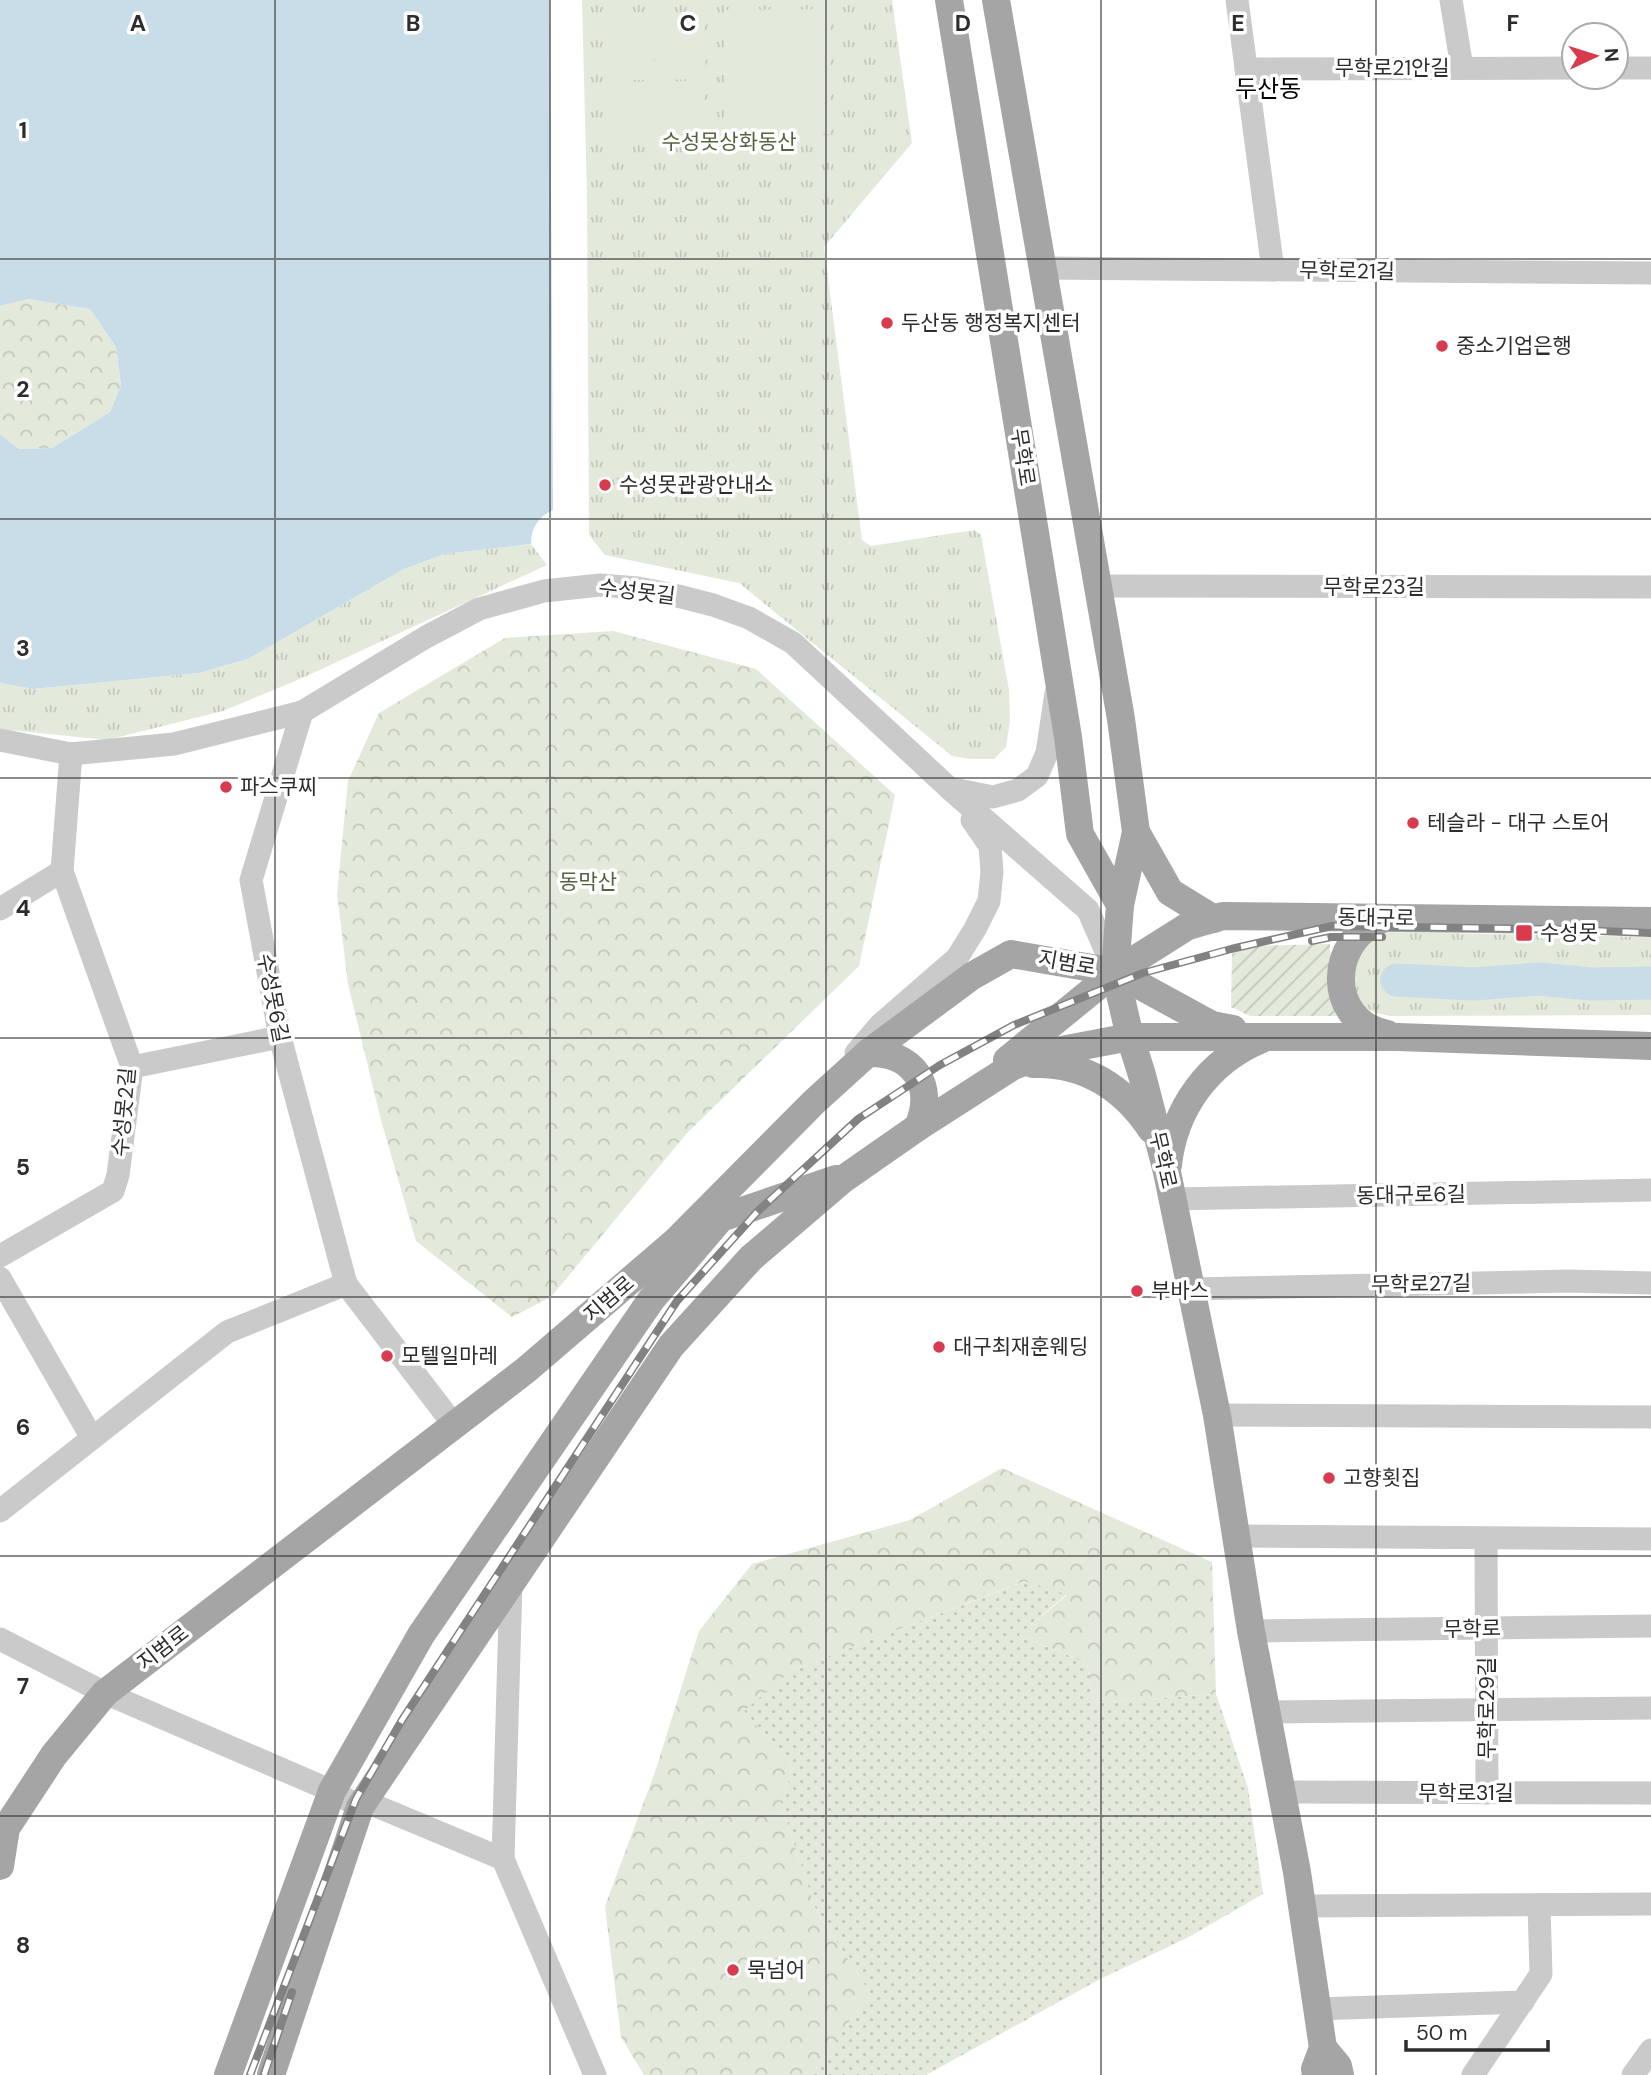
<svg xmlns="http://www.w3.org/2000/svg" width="1651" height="2075" font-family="'DM Sans','Noto Sans KR',sans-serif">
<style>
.grass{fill:url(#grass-dots)}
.forest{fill:url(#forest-crowns)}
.park{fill:url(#park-tufts)}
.garden{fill:url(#garden-furrows)}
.pitch{fill:#e3e9db}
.water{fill:#c8dde8}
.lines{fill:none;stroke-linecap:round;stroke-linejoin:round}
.river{stroke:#c8dde8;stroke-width:33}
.minor{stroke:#cacaca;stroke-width:23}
.major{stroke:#a5a5a5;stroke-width:28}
.rail-casing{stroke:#828282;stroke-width:8}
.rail{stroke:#fff;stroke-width:5;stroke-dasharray:16;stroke-linecap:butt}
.grid{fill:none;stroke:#2d2d2d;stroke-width:2;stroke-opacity:0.55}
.poi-dot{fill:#d83a4e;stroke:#fff;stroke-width:2.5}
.labels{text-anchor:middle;stroke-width:7;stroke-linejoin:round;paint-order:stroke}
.street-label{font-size:21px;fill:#2d2d2d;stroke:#fff}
.park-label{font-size:21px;fill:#52653e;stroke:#fff}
.poi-label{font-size:21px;fill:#2d2d2d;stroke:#fff;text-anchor:start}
.quarter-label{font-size:24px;fill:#000;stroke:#fff}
.grid-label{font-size:23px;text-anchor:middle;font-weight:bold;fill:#2d2d2d;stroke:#fff;stroke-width:7;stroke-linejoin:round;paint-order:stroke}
</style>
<defs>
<pattern id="grass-dots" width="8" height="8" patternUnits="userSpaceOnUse" patternTransform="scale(1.75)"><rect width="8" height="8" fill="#e3e9db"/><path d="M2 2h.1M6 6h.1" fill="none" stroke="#c3c8bc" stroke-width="1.8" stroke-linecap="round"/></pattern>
<pattern id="forest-crowns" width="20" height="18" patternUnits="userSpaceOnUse" patternTransform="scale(1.75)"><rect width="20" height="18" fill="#e3e9db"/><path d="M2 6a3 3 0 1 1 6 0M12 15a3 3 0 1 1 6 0" fill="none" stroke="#c3c8bc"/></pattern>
<pattern id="park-tufts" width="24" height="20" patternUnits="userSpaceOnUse" patternTransform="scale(1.75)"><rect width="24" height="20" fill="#e3e9db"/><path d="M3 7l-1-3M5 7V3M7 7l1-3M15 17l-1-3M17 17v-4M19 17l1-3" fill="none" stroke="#c3c8bc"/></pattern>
<pattern id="garden-furrows" width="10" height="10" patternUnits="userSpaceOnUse" patternTransform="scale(1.75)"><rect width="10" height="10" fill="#e3e9db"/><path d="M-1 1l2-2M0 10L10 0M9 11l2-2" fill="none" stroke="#c3c8bc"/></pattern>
</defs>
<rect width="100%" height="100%" fill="#fff"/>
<path class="grass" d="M1026,1581L1067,1594L1019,1635L1087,1663L1093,1703L1216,1694L1248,1788L1263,1894L1187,1938L1102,1978L926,2075H811L870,1993L816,1910L782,1807L792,1764L743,1710L792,1670Z"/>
<g class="forest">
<path d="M28,299L90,309L116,347L121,385L110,412L52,448L19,449L0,434V306Z"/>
<path d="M613,631L756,669L895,795L859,966L687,1133L551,1297L512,1317L416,1241L381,1120L348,984L337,894L348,781L379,713L505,638Z"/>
<path d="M1002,1468L1212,1562L1216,1694L1093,1703L1087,1663L1019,1635L1067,1595L1025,1581L792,1670L744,1711L792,1764L782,1807L816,1910L870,1993L811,2075H644L621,2037L605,1906L655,1772L699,1631L752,1564L910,1520Z"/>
</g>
<g class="park">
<path d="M582,0H892L912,143L824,247L862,540L871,546L974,530L981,535L1009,690L1010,720L1006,747L994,759H971L952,756L739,583L605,555L589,535L587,197Z"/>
<path d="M531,544L547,565L300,679L223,711L107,740L0,729V683L33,689L199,673L248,659L404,569L445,554Z"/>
<path d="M1387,932L1651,937V1015L1390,1016L1376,1013L1366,1008L1356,998L1352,958L1359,946Z"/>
</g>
<path class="garden" d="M1330,944L1331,996L1344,1016H1250L1231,1007L1232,954L1255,946Z"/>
<g class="pitch">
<path d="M829,9L830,134L725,135L724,10Z"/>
<path d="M704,16L706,79L655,80L653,18Z"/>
<path d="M651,17L652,80H606L605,18Z"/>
<path d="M705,81V138L605,140L604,82Z"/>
</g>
<path class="water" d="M0,0H550L553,510C538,517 531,528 531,544L445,554L404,569L248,659L199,673L33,689L0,683V434L19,449L52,448L110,412L121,385L116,347L90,309L28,299L0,306Z"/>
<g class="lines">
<path class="river" d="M1397,980L1474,984L1538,979L1591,984L1651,983"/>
<g class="minor">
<path d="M1237,0L1273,270"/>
<path d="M1451,0L1462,68"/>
<path d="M1616,68H1651"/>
<path d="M1246,69L1574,68"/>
<path d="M1043,268L1651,273"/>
<path d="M1097,586L1651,587"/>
<path d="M302,712L251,880L280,1037L346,1284"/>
<path d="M0,740L71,754L174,744L302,712L426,637L479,609L544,591L600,585L638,588L674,595L713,605L749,618L793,643L950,789L1088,910L1115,972"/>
<path d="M953,789L993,797L1018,790L1037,776L1047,753L1056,693"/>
<path d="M0,909L62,871"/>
<path d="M856,1053L880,1025L957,958L975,929L989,901L992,872L990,846L972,820"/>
<path d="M132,1067L280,1037"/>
<path d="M1172,1199L1651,1190"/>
<path d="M0,1256L113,1191L118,1175L132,1067L62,871L71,754"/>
<path d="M0,1278L92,1438"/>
<path d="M1191,1289L1569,1281L1651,1283"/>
<path d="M1217,1415L1651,1417"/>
<path d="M0,1511L227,1332L346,1284L454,1425"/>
<path d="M1237,1536L1651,1539"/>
<path d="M1486,1539L1487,1793"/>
<path d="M1251,1631L1651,1626"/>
<path d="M0,1639L105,1693L332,1791L360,1807"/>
<path d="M1266,1712L1651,1708"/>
<path d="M1282,1792L1651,1793"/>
<path d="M364,1801L503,1859L595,2075"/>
<path d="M503,1859L511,1583"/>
<path d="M1302,1906L1651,1904"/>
<path d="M1316,2009L1523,2002"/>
<path d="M1473,2075L1541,1974L1539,1905"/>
<path d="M1633,2075L1651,2050"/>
</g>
<g class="major">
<path d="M949,0L1068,737L1080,834L1120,905"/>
<path d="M996,0L1121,719L1136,832L1120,905L1115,972L1130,1037L1142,1075L1167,1172L1217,1415L1251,1631L1297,1872L1323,2048L1315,2069L1316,2075"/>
<path d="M1136,832L1170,892L1214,919"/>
<path d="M1384,918C1327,939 1325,1021 1387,1034"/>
<path d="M868,1053C913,1052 936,1085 918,1127"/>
<path d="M1007,1060L1115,972L1188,926L1223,916L1651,921"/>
<path d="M1033,1064C1084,1062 1124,1088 1151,1129"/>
<path d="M1168,1165C1174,1109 1208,1061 1262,1039"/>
<path d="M0,1866L6,1828L54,1755L105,1693L526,1370L676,1241L814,1102L868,1053L972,976L1011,954L1115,972L1212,1025L1233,1029"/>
<path d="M1323,2048L1338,2066L1340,2075"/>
<path d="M228,2075L332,1791L421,1635L651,1300L721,1218L836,1179"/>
<path d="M271,2075L360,1807L671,1346L751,1258L842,1180L918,1127L1013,1066L1051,1052L1130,1037H1398L1651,1046"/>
</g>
<defs>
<g id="rail">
<path d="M1312,941L1331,937H1382"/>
<path d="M250,2075L356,1799L402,1720L677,1301L758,1211L858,1119L940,1065L1014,1025L1143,973L1231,949L1332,926L1550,929L1651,933"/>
<path d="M264,2075L292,1992"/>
</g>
</defs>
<use href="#rail" class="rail-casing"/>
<use href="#rail" class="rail"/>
</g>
<path class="grid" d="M275,0V2075M550,0V2075M826,0V2075M1101,0V2075M1376,0V2075M0,259H1651M0,519H1651M0,778H1651M0,1038H1651M0,1297H1651M0,1556H1651M0,1816H1651"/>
<g class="poi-dot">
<circle cx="887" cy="323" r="7"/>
<circle cx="1442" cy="346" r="7"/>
<circle cx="605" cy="485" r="7"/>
<circle cx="226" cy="787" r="7"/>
<circle cx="1413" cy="823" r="7"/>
<rect x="1515" y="924" width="18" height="18" rx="3.5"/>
<circle cx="1137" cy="1291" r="7"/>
<circle cx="939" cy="1347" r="7"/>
<circle cx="387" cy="1356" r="7"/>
<circle cx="1329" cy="1478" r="7"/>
<circle cx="733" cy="1970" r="7"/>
</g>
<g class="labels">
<g class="street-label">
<text x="1392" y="75">무학로21안길</text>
<text transform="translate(1347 271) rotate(1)" y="7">무학로21길</text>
<text transform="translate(1023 457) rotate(81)" y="7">무학로</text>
<text x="1374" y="594">무학로23길</text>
<text transform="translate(637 592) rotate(7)" y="7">수성못길</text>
<text transform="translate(1376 918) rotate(1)" y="7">동대구로</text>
<text transform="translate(1067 963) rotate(10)" y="7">지범로</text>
<text transform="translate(273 998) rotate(79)" y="7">수성못6길</text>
<text transform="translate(124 1112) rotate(-85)" y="7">수성못2길</text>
<text transform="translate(1163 1160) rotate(77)" y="7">무학로</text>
<text transform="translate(1411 1195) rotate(-1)" y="7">동대구로6길</text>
<text transform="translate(1421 1284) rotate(-1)" y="7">무학로27길</text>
<text transform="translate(609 1299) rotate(-41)" y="7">지범로</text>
<text transform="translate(1472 1629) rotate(-1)" y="7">무학로</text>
<text transform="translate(163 1648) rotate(-38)" y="7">지범로</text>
<text transform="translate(1487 1708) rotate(-90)" y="7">무학로29길</text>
<text x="1466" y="1800">무학로31길</text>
</g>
<g class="park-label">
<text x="729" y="149">수성못상화동산</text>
<text x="588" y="889">동막산</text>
</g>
<g class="poi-label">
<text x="901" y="330">두산동 행정복지센터</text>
<text x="1456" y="353">중소기업은행</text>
<text x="619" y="492">수성못관광안내소</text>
<text x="240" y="794">파스쿠찌</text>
<text x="1427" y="830">테슬라 - 대구 스토어</text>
<text x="1540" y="940">수성못</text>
<text x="1151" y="1298">부바스</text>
<text x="953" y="1354">대구최재훈웨딩</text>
<text x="401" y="1363">모텔일마레</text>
<text x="1343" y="1485">고향횟집</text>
<text x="747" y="1977">묵넘어</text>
</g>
<g class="quarter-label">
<text x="1268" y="97">두산동</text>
</g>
</g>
<g class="grid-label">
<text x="138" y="31">A</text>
<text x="413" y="31">B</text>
<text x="688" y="31">C</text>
<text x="963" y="31">D</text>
<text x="1238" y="31">E</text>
<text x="1513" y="31">F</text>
<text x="23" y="138">1</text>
<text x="23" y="397">2</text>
<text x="23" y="656">3</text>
<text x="23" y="916">4</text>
<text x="23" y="1175">5</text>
<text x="23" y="1435">6</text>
<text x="23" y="1694">7</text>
<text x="23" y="1953">8</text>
</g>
<g transform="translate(1595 56) rotate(86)"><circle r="33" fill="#ffffff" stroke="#ababab" stroke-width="2"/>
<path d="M0-5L12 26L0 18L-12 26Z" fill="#d83a4e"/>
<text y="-10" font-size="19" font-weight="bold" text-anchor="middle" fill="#2d2d2d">N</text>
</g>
<path d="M1406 2040v10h142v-10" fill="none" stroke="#2d2d2d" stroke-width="3.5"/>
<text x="1416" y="2040" font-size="21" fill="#2d2d2d" stroke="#ffffff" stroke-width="5" paint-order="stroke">50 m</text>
</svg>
